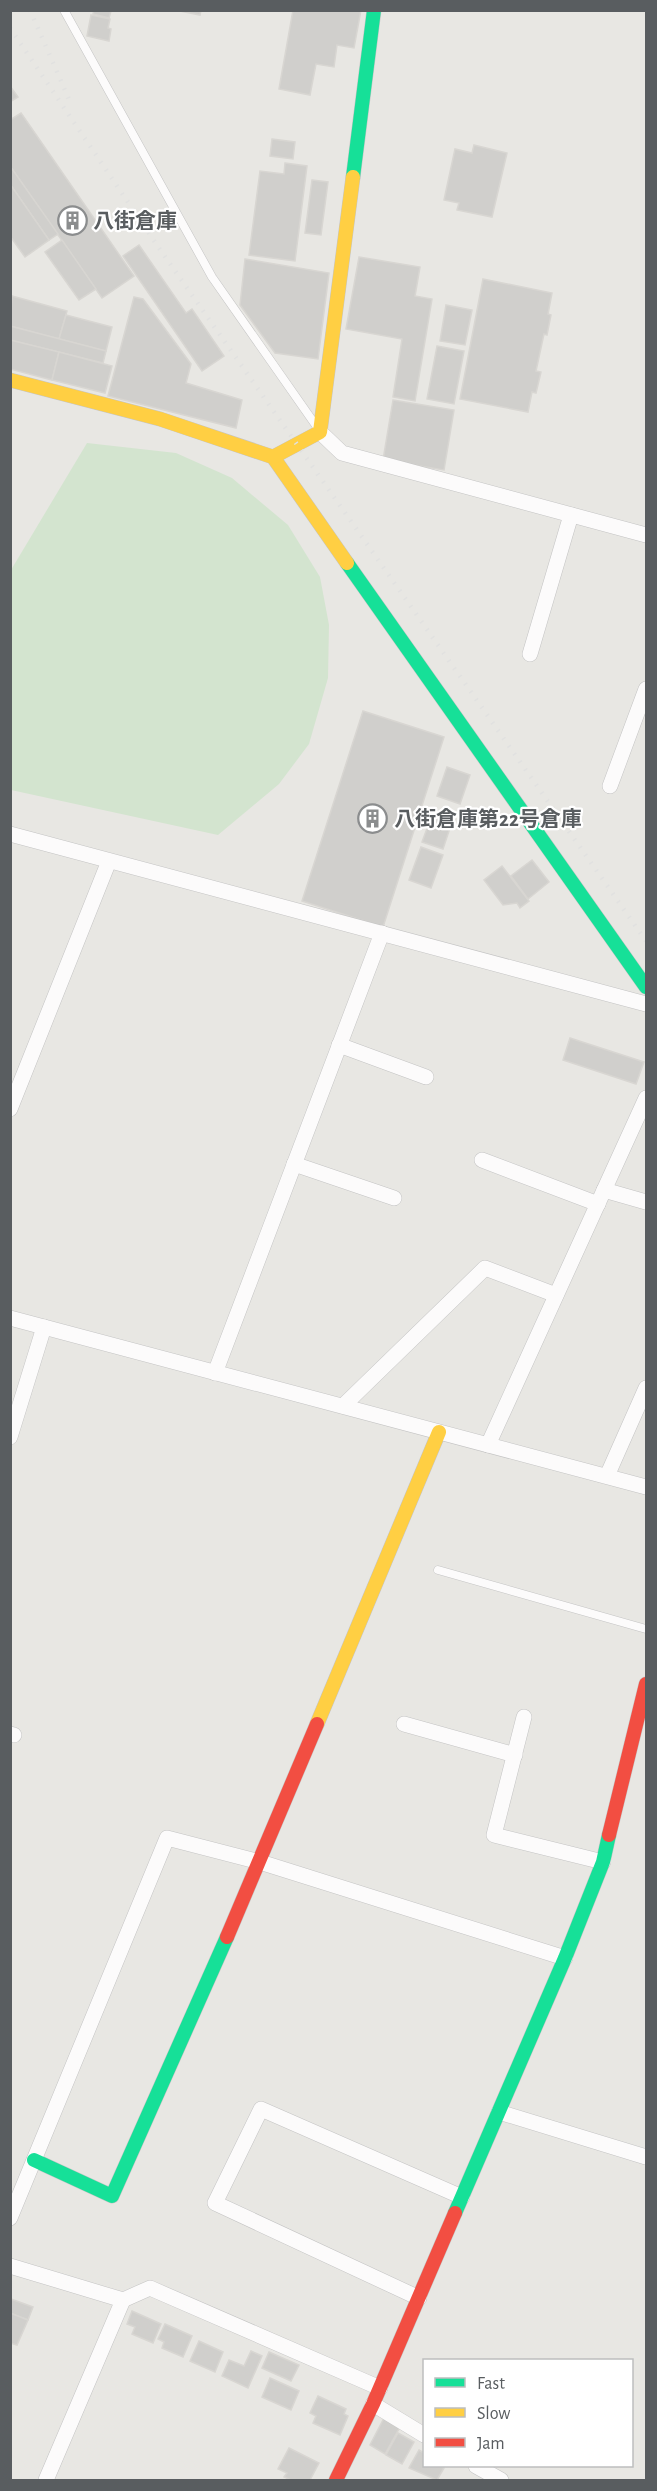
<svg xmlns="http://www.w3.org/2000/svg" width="657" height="2491" font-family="'Alegreya Sans','Noto Sans JP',sans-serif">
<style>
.green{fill:#d3e4cf}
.building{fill:#d0cfcc;stroke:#d8d6d2;stroke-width:1.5}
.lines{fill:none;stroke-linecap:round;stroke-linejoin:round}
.lane-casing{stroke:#c4c4c4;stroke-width:9}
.street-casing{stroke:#c4c4c4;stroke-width:16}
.fast-casing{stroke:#c5c5c5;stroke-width:15}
.slow-casing{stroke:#c5c5c5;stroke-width:15}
.jam-casing{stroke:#c5c5c5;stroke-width:15}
.lane{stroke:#fcfbfb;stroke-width:8}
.street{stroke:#fcfbfb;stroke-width:15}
.fast{stroke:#16e098;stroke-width:14}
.slow{stroke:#ffcf43;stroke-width:14}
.jam{stroke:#f24e42;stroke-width:14}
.rail{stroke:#e1e1e0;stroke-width:4.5;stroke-dasharray:1.5 8;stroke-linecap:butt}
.labels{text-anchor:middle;stroke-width:4.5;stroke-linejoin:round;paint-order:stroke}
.poi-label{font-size:21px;font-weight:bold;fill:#595d60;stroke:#fff;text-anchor:start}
</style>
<rect width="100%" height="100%" fill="#e8e7e3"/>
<path class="green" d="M87,443L176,453L232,478L288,525L320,577L329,625L328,678L309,744L279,784L218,835L11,790V570Z"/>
<g class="building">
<path d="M94,10L111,11L109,18L93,14Z"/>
<path d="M175,10H201L200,15Z"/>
<path d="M293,10H361L354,48L337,45L334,67L316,64L310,95L279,89Z"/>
<path d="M91,15L110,19L108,28L111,29L109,41L87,36Z"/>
<path d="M10,86L18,97L10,102Z"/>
<path d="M21,113L134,276L102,298L10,166V120Z"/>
<path d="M272,139L295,142L293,159L270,156Z"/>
<path d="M474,145L507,153L492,217L457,210L459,203L444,200L455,149L472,153Z"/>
<path d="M285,163L307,166L295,261L249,255L260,171L284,174Z"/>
<path d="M10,166L58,234L49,240L10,184Z"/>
<path d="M312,180L328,182L321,235L305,233Z"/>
<path d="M10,184L49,240L25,257L10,236Z"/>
<path d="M62,240L96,289L79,300L45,252Z"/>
<path d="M139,245L186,313L192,309L224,356L202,371L123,256Z"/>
<path d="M359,257L420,267L415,296L432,299L415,401L393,397L402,339L346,329Z"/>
<path d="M245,259L329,273L318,359L275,353L240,305Z"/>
<path d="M483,279L552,293L548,314L551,315L547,335L544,334L536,371L541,372L536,393L532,392L528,412L460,399Z"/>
<path d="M12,296L67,311L59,339L10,326Z"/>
<path d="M134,297L143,299L191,364L186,383L242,400L236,428L108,396Z"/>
<path d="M446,305L472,310L465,345L440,341Z"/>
<path d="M66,315L112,327L106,351L59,339Z"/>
<path d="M10,326L106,351L103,363L10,340Z"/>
<path d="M10,340L59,352L52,380L10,369Z"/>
<path d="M437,346L464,351L454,404L427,399Z"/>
<path d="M59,352L112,366L105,393L52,380Z"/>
<path d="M393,400L454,410L444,470L383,460Z"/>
<path d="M363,711L444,737L383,927L302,901Z"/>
<path d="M447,767L470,775L460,804L437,796Z"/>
<path d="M432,815L452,822L443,849L422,842Z"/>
<path d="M421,847L443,855L431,888L409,880Z"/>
<path d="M532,860L549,882L528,899L511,876Z"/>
<path d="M502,866L529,901L520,908L517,903L503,905L484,880Z"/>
<path d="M570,1038L644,1062L636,1084L563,1060Z"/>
<path d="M11,2299L33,2307L28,2320L10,2313Z"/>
<path d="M132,2311L161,2324L153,2343L132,2334L135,2327L127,2324Z"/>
<path d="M10,2313L28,2320L17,2345L10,2343Z"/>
<path d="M165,2324L192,2336L183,2357L162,2348L164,2342L158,2339Z"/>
<path d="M199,2341L223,2352L215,2372L190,2361Z"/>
<path d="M251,2351L262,2356L248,2388L222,2376L229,2360L244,2366Z"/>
<path d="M269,2352L299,2365L291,2381L262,2368Z"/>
<path d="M270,2378L299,2391L291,2410L262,2397Z"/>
<path d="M318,2396L346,2409L344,2414L348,2416L340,2435L313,2423L316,2416L310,2413Z"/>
<path d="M384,2418L400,2427L385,2454L370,2445Z"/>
<path d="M398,2433L414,2442L402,2464L386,2455Z"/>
<path d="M289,2448L319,2463L310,2480H291L284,2477L287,2473L278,2469Z"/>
<path d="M419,2450L424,2453V2466H440L444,2468L437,2480L409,2468Z"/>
</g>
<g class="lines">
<defs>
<g id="lane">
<path d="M64,10L212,277L317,427"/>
<path d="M438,1570L646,1629"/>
</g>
<g id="street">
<path d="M320,432L342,453L646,535"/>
<path d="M530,654L571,515"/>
<path d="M610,786L646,689"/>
<path d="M10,834L646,1004"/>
<path d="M339,1045L426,1077"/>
<path d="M10,1109L109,861"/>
<path d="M482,1160L598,1204"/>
<path d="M294,1164L394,1198"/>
<path d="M604,1190L646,1202"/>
<path d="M10,1318L646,1487"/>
<path d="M215,1373L382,933"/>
<path d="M343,1406L485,1268L556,1295"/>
<path d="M10,1437L44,1327"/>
<path d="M488,1445L646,1098"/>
<path d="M607,1476L646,1388"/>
<path d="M524,1717L494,1835L603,1862"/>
<path d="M404,1724L515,1755"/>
<path d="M10,1734L14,1735"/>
<path d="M499,2112L646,2157"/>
<path d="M10,2218L167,1838L260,1862L565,1958"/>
<path d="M10,2266L123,2300L150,2288L380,2388"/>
<path d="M419,2298L215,2203L261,2109L462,2197"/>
<path d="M373,2404L424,2435"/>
<path d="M476,2466L501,2480"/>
<path d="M46,2480L123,2300"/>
</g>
<g id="fast">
<path d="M353,177L374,10"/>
<path d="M347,563L646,987"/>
<path d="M34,2160L112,2196L227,1937"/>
<path d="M455,2213L565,1958L603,1862L609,1835"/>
</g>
<g id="slow">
<path d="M10,380L160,419L273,457L347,563"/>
<path d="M273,457L320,432L353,177"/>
<path d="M317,1724L439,1432"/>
</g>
<g id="jam">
<path d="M609,1835L646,1684"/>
<path d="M227,1937L317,1724"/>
<path d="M336,2480L373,2404L455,2213"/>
</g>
</defs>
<use href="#lane" class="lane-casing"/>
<use href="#street" class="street-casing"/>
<use href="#fast" class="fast-casing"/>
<use href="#slow" class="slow-casing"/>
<use href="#jam" class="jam-casing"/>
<use href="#lane" class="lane"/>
<use href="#street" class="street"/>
<use href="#fast" class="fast"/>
<use href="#slow" class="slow"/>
<use href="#jam" class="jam"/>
<g class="rail">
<path d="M30,10L71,104"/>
<path d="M10,28L161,251L646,941"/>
</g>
</g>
<defs>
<symbol id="building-ring" viewBox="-11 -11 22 22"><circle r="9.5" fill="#fff" stroke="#8b8d8e" stroke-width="1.5"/><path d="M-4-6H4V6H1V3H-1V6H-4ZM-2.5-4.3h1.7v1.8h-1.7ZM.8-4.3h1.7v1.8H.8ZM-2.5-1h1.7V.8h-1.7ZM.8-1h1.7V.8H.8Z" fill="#8b8d8e"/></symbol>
</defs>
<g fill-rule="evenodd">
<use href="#building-ring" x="56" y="204" width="33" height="33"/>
<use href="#building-ring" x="356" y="802" width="33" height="33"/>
</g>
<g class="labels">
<g class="poi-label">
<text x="93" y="228">八街倉庫</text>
<text x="394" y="826">八街倉庫第22号倉庫</text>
</g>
</g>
<rect width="657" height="2491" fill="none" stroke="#595d60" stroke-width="24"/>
<rect x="423" y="2359" width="210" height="108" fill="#ffffff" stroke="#bdbebf" stroke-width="1.5"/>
<rect x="435" y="2378" width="30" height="9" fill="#16e098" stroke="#bdbebf" stroke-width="1.5"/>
<text x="477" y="2389" font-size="18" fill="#595d60">Fast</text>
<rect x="435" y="2408" width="30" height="9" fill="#ffcf43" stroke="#bdbebf" stroke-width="1.5"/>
<text x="477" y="2419" font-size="18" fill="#595d60">Slow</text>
<rect x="435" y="2438" width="30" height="9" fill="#f24e42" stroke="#bdbebf" stroke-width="1.5"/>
<text x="477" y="2449" font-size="18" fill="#595d60">Jam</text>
</svg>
